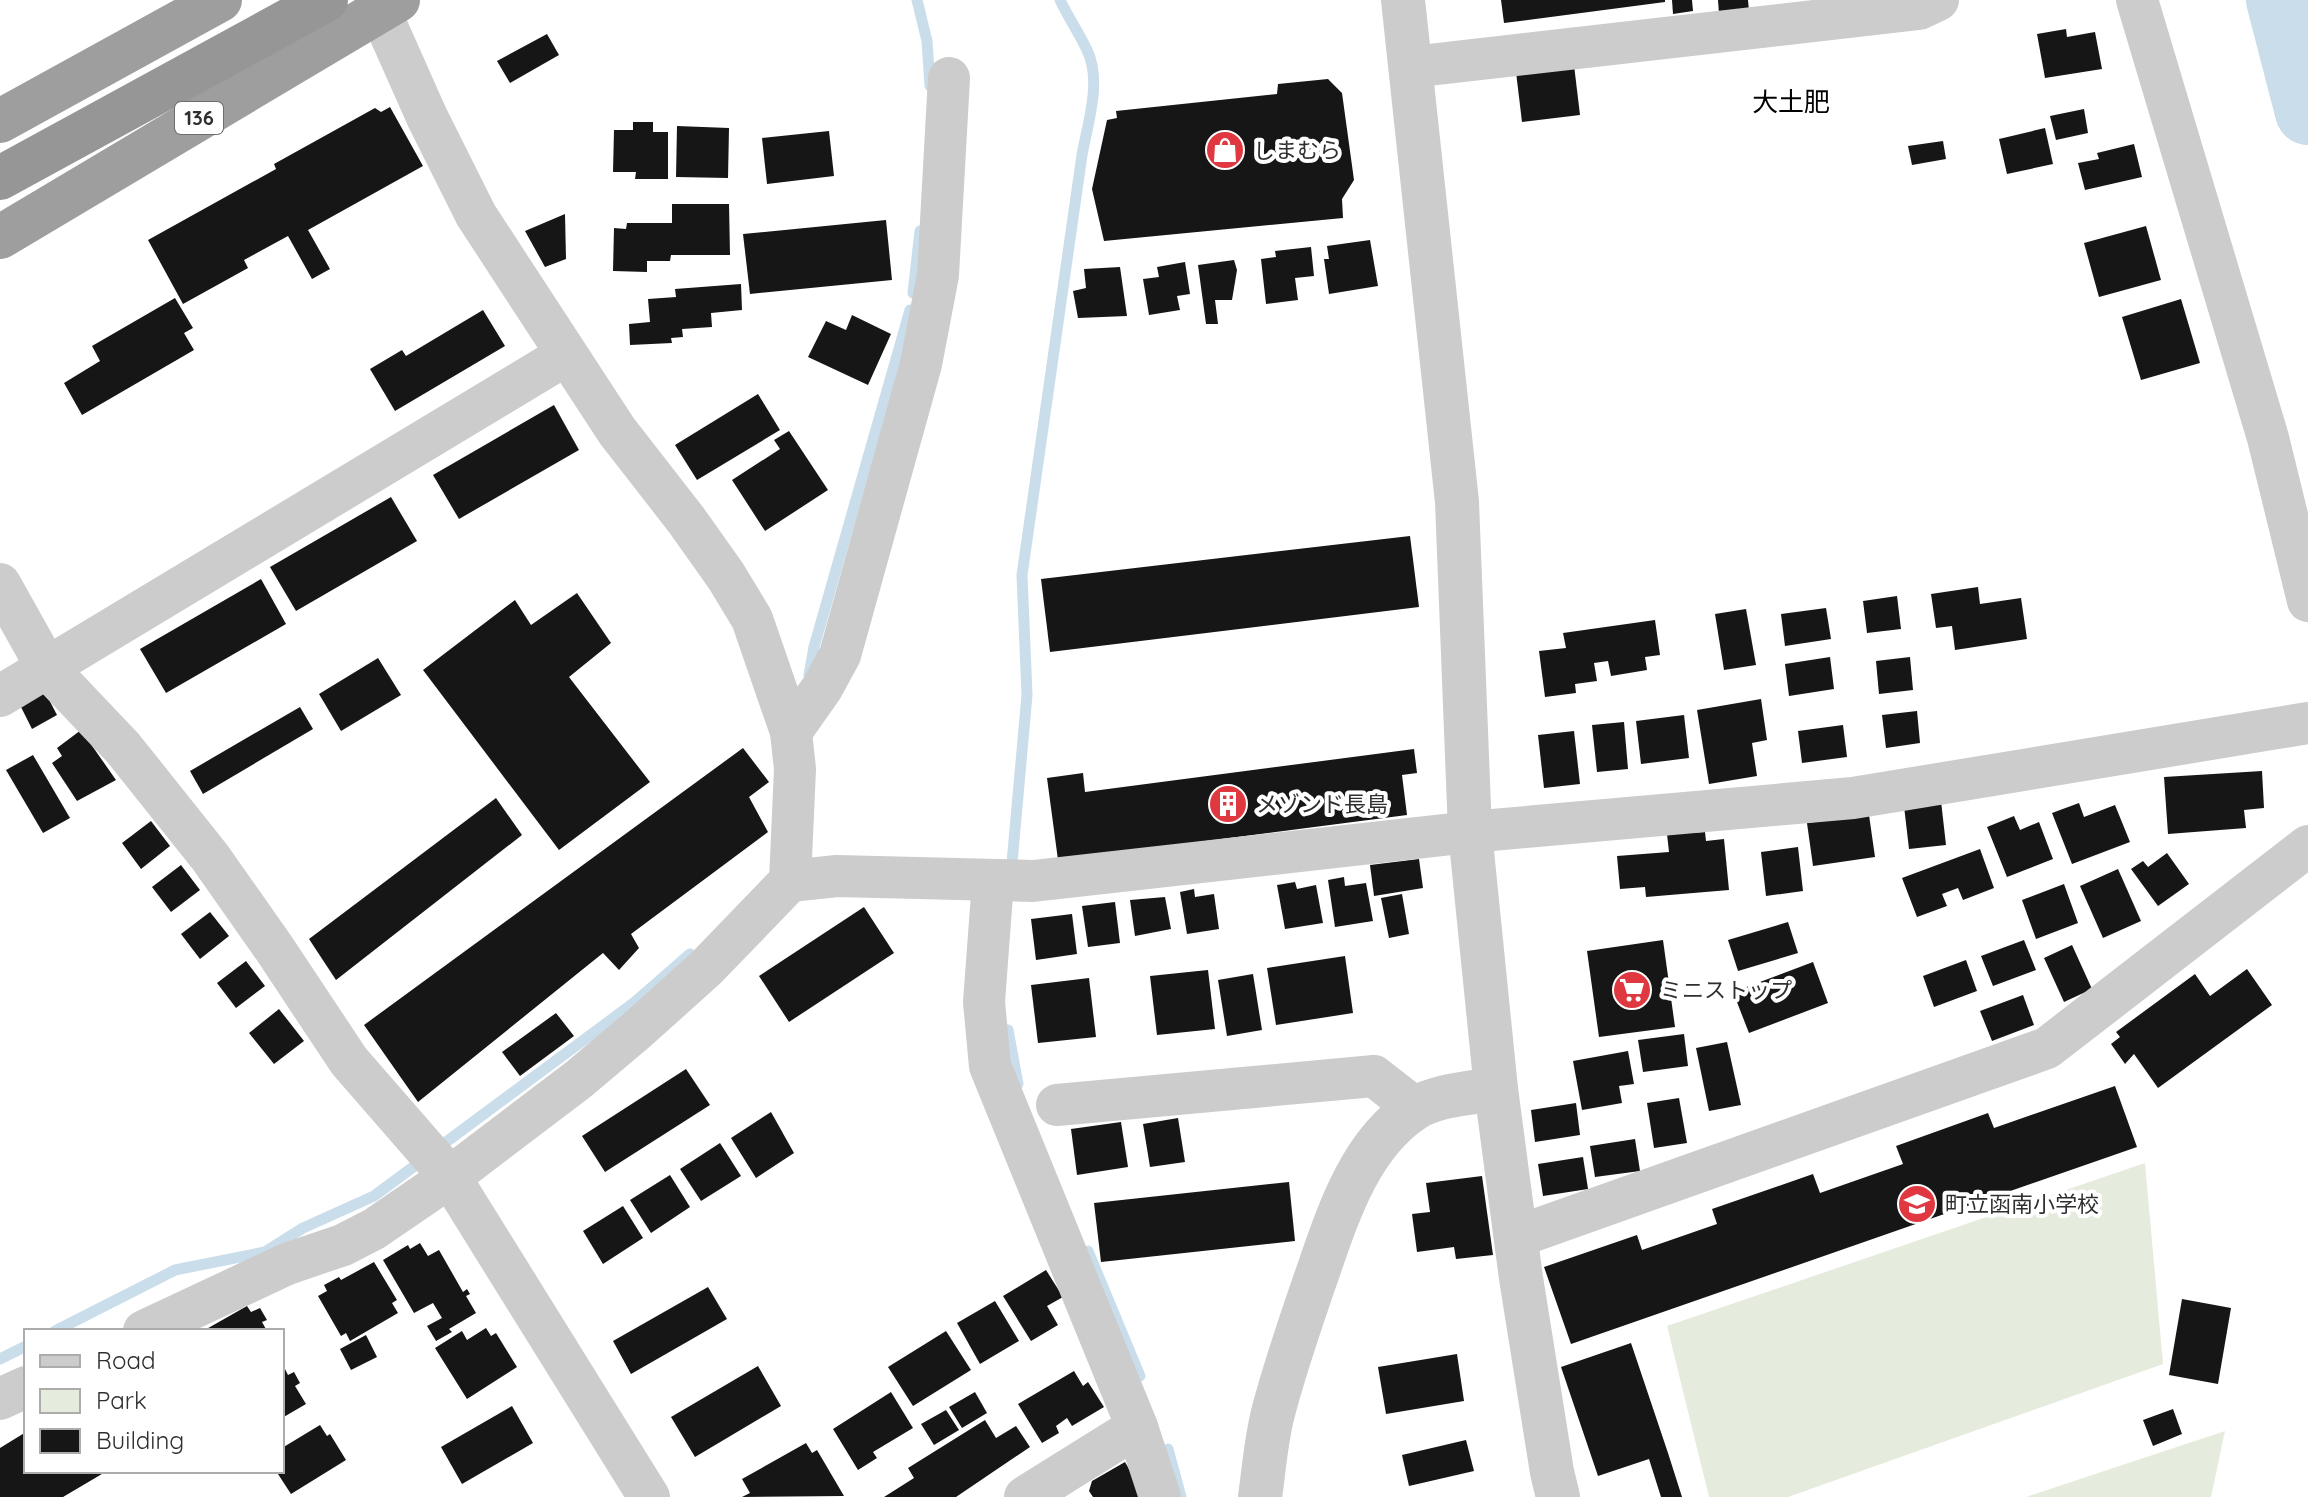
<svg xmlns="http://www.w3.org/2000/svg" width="2308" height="1497" font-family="Quicksand,'Noto Sans JP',sans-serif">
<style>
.green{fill:#e5ecdd}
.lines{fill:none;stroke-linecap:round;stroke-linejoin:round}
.stream{stroke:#caddeb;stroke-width:11}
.river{stroke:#caddeb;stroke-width:66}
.building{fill:#161616}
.minor{stroke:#ccc;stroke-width:42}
.tertiary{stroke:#ccc;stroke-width:44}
.trunk{stroke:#9e9e9e;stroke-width:44}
.motorway{stroke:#969696;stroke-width:44}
.labels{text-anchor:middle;stroke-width:8;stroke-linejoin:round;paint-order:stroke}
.shield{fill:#fff;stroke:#6d6d6d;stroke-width:2}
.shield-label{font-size:20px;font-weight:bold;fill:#2f2f2f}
.poi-label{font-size:22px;fill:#2f2f2f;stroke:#fff;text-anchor:start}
.quarter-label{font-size:26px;fill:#000;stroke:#fff}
</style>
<rect width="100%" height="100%" fill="#fff"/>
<g class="green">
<path d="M2145,1163L2163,1364L1788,1497H1709L1667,1326Z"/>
<path d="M2225,1431L2211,1497H2026Z"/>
</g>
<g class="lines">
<g class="stream">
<path d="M917,0L927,41L930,86"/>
<path d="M913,293L920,231"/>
<path d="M809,675L814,647L910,310"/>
<path d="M1011,874L1027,695L1022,575L1082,155C1088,122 1102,81 1087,50C1079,33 1068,17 1060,0"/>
<path d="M1008,1030L1018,1084"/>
<path d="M438,1148L635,1002L690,954"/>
<path d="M1088,1251L1140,1376"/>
<path d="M55,1331L175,1270L265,1252L303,1228L374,1196L424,1159"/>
<path d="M0,1359L26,1346"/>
<path d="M1168,1449L1181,1497"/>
</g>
<path class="river" d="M2279,0L2308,112"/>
</g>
<g class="building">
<path d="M1501,0H1665V2L1504,23Z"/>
<path d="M1672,0H1692L1693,11L1673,14Z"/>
<path d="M1718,0H1748L1749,11L1719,14Z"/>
<path d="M2066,29L2067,37L2095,32L2102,69L2045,78L2037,34Z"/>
<path d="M547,34L559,55L510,83L497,61Z"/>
<path d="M1574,65L1580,115L1522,122L1516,72Z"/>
<path d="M1328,79L1342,93L1354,180L1342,199L1343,218L1104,241L1092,189L1107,120L1117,118L1116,111L1277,94L1278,84Z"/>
<path d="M390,107L423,166L308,230L330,269L312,279L288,236L244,260L248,268L183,304L148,240L276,169L274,164L375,108L381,112Z"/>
<path d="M2084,109L2088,133L2056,140L2050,116Z"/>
<path d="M633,122H653V132H668V179H635L636,172H613L614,130H633Z"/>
<path d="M677,126L729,128L728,178L676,177Z"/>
<path d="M2045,128L2053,164L2007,174L1999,139Z"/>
<path d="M829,131L834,176L767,184L762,138Z"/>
<path d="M1943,141L1946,159L1912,165L1908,146Z"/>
<path d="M2134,144L2142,177L2085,190L2078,163L2099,159L2097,153Z"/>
<path d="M672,204H729L730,255H671L670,261H647V272L613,271L614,228L626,229L627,223H672Z"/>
<path d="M565,214L566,259L545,267L525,231Z"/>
<path d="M886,220L892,280L750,294L743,234Z"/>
<path d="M2146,226L2161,280L2099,297L2084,243Z"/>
<path d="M1370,240L1378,286L1329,294L1324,259H1329L1327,246Z"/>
<path d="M1311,247L1314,276L1295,278L1298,300L1266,304L1261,259L1276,257L1275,251Z"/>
<path d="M1234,260L1237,270L1232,300H1215L1218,324H1206L1198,265Z"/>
<path d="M1185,262L1190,294L1177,296L1180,310L1149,315L1143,279L1159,277L1157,267Z"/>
<path d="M1120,267L1127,316L1078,318L1073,291L1086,288L1084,269Z"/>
<path d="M741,284L742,310L711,313L712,327L682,329L683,337L671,338L672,343L630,345L629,324L650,322L648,299L676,297L675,289Z"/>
<path d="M175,298L193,328L184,333L194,350L82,415L64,383L100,361L92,346Z"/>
<path d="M2181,299L2200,363L2141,380L2122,317Z"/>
<path d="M483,310L505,346L395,411L370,369L402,350L406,356Z"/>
<path d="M852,315L891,334L868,385L808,357L826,321L846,330Z"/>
<path d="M758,394L780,430L697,480L675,445Z"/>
<path d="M554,405L579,450L459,519L433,475Z"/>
<path d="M789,431L828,490L765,531L732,480L780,449L774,440Z"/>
<path d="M391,497L417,541L296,611L270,567Z"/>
<path d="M1410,536L1419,607L1050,652L1041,579Z"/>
<path d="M261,579L286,624L166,693L140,649Z"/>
<path d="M1978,587L1980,604L2021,598L2027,639L1955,650L1952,626L1936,628L1931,594Z"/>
<path d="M577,593L611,643L569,677L650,782L559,850L423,670L515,600L531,625Z"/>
<path d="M1897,596L1901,629L1867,633L1863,601Z"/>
<path d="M1826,608L1831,639L1785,646L1781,614Z"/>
<path d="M1746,609L1756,665L1724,670L1715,614Z"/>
<path d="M1655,620L1660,655L1645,657L1647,670L1611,676L1608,661L1594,663L1597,681L1575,684L1576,693L1545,697L1539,651L1566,648L1563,633Z"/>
<path d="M1830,657L1834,689L1789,696L1785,664Z"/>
<path d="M1910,657L1913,690L1879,694L1876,661Z"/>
<path d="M378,658L401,695L341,731L319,694Z"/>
<path d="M42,686L57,715L32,729L18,701Z"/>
<path d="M1761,699L1767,740L1752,743L1757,776L1709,784L1697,710Z"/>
<path d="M300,707L313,729L203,794L190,771Z"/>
<path d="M1917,711L1920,743L1886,748L1882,715Z"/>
<path d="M1684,715L1689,758L1641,764L1636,721Z"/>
<path d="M1624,722L1628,769L1597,772L1592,725Z"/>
<path d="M1843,725L1847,757L1802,763L1798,731Z"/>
<path d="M81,730L116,780L77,801L52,763L62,756L57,748Z"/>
<path d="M1574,731L1580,784L1544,788L1538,735Z"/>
<path d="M743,748L769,782L749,797L768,832L631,934L639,948L619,970L603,953L418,1102L364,1025Z"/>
<path d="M1414,749L1417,773L1402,775L1407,815L1058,860L1047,778L1083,773L1085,792Z"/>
<path d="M33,755L70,818L43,833L6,770Z"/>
<path d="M2262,771L2264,808L2244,810L2246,828L2168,834L2164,777Z"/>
<path d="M496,798L522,835L336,980L309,939Z"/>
<path d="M1941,801L1946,845L1909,849L1904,806Z"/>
<path d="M2079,803L2084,817L2115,805L2130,842L2072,864L2052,813Z"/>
<path d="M1869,815L1875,857L1813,866L1807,823Z"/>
<path d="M2014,816L2020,830L2039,822L2053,859L2007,877L1987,827Z"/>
<path d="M151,821L170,846L141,869L122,843Z"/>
<path d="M1705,832L1706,841L1724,839L1729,890L1646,897L1645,887L1620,889L1617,856L1669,852L1667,834Z"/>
<path d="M1798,847L1803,891L1766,896L1761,852Z"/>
<path d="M1980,849L1994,888L1963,900L1958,888L1942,894L1947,906L1917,917L1902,878Z"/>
<path d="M2167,853L2189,884L2158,906L2131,869L2143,861L2148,867Z"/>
<path d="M1419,859L1423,888L1374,896L1370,865Z"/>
<path d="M181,865L200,890L171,912L152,887Z"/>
<path d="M2118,869L2141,921L2103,938L2080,886Z"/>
<path d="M1344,877L1345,886L1366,883L1373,921L1335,927L1328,880Z"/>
<path d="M1295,882L1297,889L1316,885L1323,923L1285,929L1277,885Z"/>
<path d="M2064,884L2078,923L2036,939L2022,900Z"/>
<path d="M1194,889L1195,897L1214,894L1219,929L1187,934L1180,892Z"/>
<path d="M1402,894L1409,934L1389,938L1381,898Z"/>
<path d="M1165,897L1171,929L1135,936L1130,900Z"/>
<path d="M1115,902L1120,943L1088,947L1082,906Z"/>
<path d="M864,907L894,953L789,1022L759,976Z"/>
<path d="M210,912L229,936L200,959L181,934Z"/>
<path d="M1072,914L1077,954L1036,960L1031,919Z"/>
<path d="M1788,922L1798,953L1738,971L1728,940Z"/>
<path d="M1663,940L1675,1027L1599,1037L1587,951Z"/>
<path d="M2024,940L2036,970L1993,986L1981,956Z"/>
<path d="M2072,945L2092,989L2064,1002L2044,958Z"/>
<path d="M1345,956L1353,1013L1276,1025L1267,968Z"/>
<path d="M1966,960L1977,991L1934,1007L1923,976Z"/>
<path d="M246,961L265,986L236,1008L217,983Z"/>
<path d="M1813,962L1828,1003L1749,1033L1733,992Z"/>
<path d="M2247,969L2272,1005L2158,1088L2134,1054L2125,1064L2111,1044L2120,1037L2116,1032L2195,974L2210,996Z"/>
<path d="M1208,970L1215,1029L1157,1035L1150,976Z"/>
<path d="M1253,974L1262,1030L1227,1036L1218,980Z"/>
<path d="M1089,978L1096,1037L1038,1043L1031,985Z"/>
<path d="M2023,995L2034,1025L1992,1041L1980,1011Z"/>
<path d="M279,1009L304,1041L274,1064L249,1033Z"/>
<path d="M556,1013L574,1036L520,1076L502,1052Z"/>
<path d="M1684,1034L1688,1066L1643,1072L1638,1040Z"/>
<path d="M1727,1042L1741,1105L1709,1111L1696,1048Z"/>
<path d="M1628,1051L1634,1084L1619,1086L1622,1103L1582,1110L1573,1061Z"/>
<path d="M686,1069L710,1105L605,1172L582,1136Z"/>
<path d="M2115,1086L2137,1147L1571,1344L1544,1267L1637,1235L1642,1250L1717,1224L1712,1209L1813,1174L1820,1193L1903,1164L1896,1146L1988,1113L1994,1128Z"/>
<path d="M1679,1098L1687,1143L1654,1148L1647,1103Z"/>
<path d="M1576,1103L1580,1135L1535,1142L1531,1110Z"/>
<path d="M771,1112L794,1153L756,1178L731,1138Z"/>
<path d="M1178,1118L1185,1162L1150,1167L1143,1124Z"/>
<path d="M1121,1122L1128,1167L1077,1175L1071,1129Z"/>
<path d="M1635,1139L1640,1171L1595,1177L1590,1146Z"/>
<path d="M720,1143L741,1176L701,1201L680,1169Z"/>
<path d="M1583,1157L1588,1189L1543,1196L1538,1164Z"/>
<path d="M670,1175L690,1207L651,1233L630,1200Z"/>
<path d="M1482,1176L1493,1255L1456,1259L1454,1247L1417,1252L1412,1214L1430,1212L1426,1183Z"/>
<path d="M1289,1182L1295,1241L1101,1262L1094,1203Z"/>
<path d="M623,1206L643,1238L603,1264L583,1231Z"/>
<path d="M420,1243L428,1256L439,1250L463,1292L467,1289L470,1294L466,1296L476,1313L449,1329L452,1332L436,1341L427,1326L442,1318L433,1303L414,1313L383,1260L408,1245L410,1249Z"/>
<path d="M374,1262L397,1300L392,1303L398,1313L350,1341L346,1333L341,1336L318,1296L327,1291L324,1285L339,1277L341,1280Z"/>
<path d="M1046,1270L1063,1297L1047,1306L1058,1325L1031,1341L1003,1296Z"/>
<path d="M708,1287L727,1319L631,1374L613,1341Z"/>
<path d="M2182,1299L2231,1308L2218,1384L2169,1375Z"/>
<path d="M995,1301L1019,1341L980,1364L957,1323Z"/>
<path d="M247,1306L251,1312L260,1308L267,1320L262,1322L267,1331H203Z"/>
<path d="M486,1328L491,1336L496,1333L517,1367L467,1399L435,1348L462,1331L467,1340Z"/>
<path d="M946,1331L971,1370L913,1406L888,1367Z"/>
<path d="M366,1335L377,1357L351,1370L340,1349Z"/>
<path d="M1631,1343L1668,1453L1682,1497H1661L1649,1459L1598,1476L1561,1367Z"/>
<path d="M1457,1354L1464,1401L1386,1414L1378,1367Z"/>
<path d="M282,1363L288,1375L294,1372L300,1383L295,1386L306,1404L282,1418Z"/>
<path d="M758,1366L781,1406L695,1457L671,1417Z"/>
<path d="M1074,1371L1083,1386L1088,1382L1104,1407L1072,1426L1067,1418L1056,1426L1059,1433L1042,1443L1018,1404Z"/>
<path d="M891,1392L913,1428L873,1452L877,1458L858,1470L833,1429Z"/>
<path d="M975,1392L987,1413L962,1428L949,1407Z"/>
<path d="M512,1406L533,1443L462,1484L441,1447Z"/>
<path d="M2173,1409L2182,1434L2153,1446L2143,1420Z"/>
<path d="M946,1410L959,1430L934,1445L921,1424Z"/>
<path d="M985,1420L996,1438L1016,1426L1030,1447L956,1497H884L914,1478L908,1468Z"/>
<path d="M320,1425L327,1436L330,1434L346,1460L291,1494L276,1471H282V1448Z"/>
<path d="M26,1432V1471H107L63,1497H0V1448Z"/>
<path d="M1466,1440L1474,1471L1409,1486L1402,1455Z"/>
<path d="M806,1443L812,1453L817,1450L844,1496L742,1497L750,1493L742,1479Z"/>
<path d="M1125,1462L1140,1488V1497H1093L1089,1491L1092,1481Z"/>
</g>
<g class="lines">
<g class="minor">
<path d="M375,0L427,117L476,215L617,431L687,521L726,576L752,619L791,732L795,769L790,881"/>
<path d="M2137,0L2268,438L2308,601"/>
<path d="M1411,67L1919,9L1938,0"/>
<path d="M0,584L47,668L123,748L210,857L274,948L349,1061L450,1177L649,1497"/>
<path d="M0,696L566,355"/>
<path d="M791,732L822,688L840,655L921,364L938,275L949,78"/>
<path d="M993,881L984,1002L990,1066L1137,1427L1160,1497"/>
<path d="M1057,1105L1374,1076L1415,1108"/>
<path d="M1516,1237L2047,1048L2308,846"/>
<path d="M144,1331L287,1264L343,1245L374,1229L450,1177L579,1079L637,1030L706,968L790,881L837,876L1033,881L1470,832L1853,798L2308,723"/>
<path d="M0,1399L26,1387"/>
<path d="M1025,1497L1137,1427"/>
</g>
<g class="tertiary">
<path d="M1403,0L1457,502L1470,832L1496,1089L1521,1278L1552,1472L1558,1497"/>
<path d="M1260,1497C1264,1469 1266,1440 1273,1413C1284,1370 1299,1327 1313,1286C1335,1224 1356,1147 1414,1109C1436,1095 1470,1093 1496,1089"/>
</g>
<g class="trunk">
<path d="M0,121L220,0"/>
<path d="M0,237L398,0"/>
</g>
<path class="motorway" d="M0,178L326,0"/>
</g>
<defs>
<symbol id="shop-disc" viewBox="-11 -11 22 22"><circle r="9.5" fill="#df3840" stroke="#fff"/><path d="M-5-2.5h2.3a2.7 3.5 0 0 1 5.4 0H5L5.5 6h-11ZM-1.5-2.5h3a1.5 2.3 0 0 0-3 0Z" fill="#fff"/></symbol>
<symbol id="building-disc" viewBox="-11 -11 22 22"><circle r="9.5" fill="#df3840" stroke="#fff"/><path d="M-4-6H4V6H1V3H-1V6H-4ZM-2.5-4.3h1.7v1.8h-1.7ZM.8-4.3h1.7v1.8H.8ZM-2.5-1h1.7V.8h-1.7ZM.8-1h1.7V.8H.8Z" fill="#fff"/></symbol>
<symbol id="supermarket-disc" viewBox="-11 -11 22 22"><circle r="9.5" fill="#df3840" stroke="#fff"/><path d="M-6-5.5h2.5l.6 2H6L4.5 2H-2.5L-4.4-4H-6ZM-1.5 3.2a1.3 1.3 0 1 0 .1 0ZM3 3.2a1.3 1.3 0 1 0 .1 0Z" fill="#fff"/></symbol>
<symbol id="school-disc" viewBox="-11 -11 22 22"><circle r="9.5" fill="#df3840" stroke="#fff"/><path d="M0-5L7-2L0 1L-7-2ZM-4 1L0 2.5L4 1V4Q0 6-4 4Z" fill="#fff"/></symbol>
</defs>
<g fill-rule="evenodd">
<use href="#shop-disc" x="1203" y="128" width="44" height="44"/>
<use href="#building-disc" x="1206" y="782" width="44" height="44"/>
<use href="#supermarket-disc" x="1610" y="968" width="44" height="44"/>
<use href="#school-disc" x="1895" y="1182" width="44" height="44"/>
</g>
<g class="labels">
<rect class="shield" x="175" y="102" width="48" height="32" rx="6"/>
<g class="shield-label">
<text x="199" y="125">136</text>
</g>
<g class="poi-label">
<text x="1253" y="158">しまむら</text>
<text x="1256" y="812">メゾンド長島</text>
<text x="1660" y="998">ミニストップ</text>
<text x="1945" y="1212">町立函南小学校</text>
</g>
<g class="quarter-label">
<text x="1791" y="111">大土肥</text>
</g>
</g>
<rect x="24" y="1329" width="260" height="144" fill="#ffffff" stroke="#acacac" stroke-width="2"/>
<rect x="40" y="1355" width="40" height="12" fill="#cccccc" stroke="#acacac" stroke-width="2"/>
<text x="96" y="1369" font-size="24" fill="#2f2f2f">Road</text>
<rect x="40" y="1389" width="40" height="24" fill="#e5ecdd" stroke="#acacac" stroke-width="2"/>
<text x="96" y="1409" font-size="24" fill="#2f2f2f">Park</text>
<rect x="40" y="1429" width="40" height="24" fill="#161616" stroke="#acacac" stroke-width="2"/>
<text x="96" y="1449" font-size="24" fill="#2f2f2f">Building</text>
</svg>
